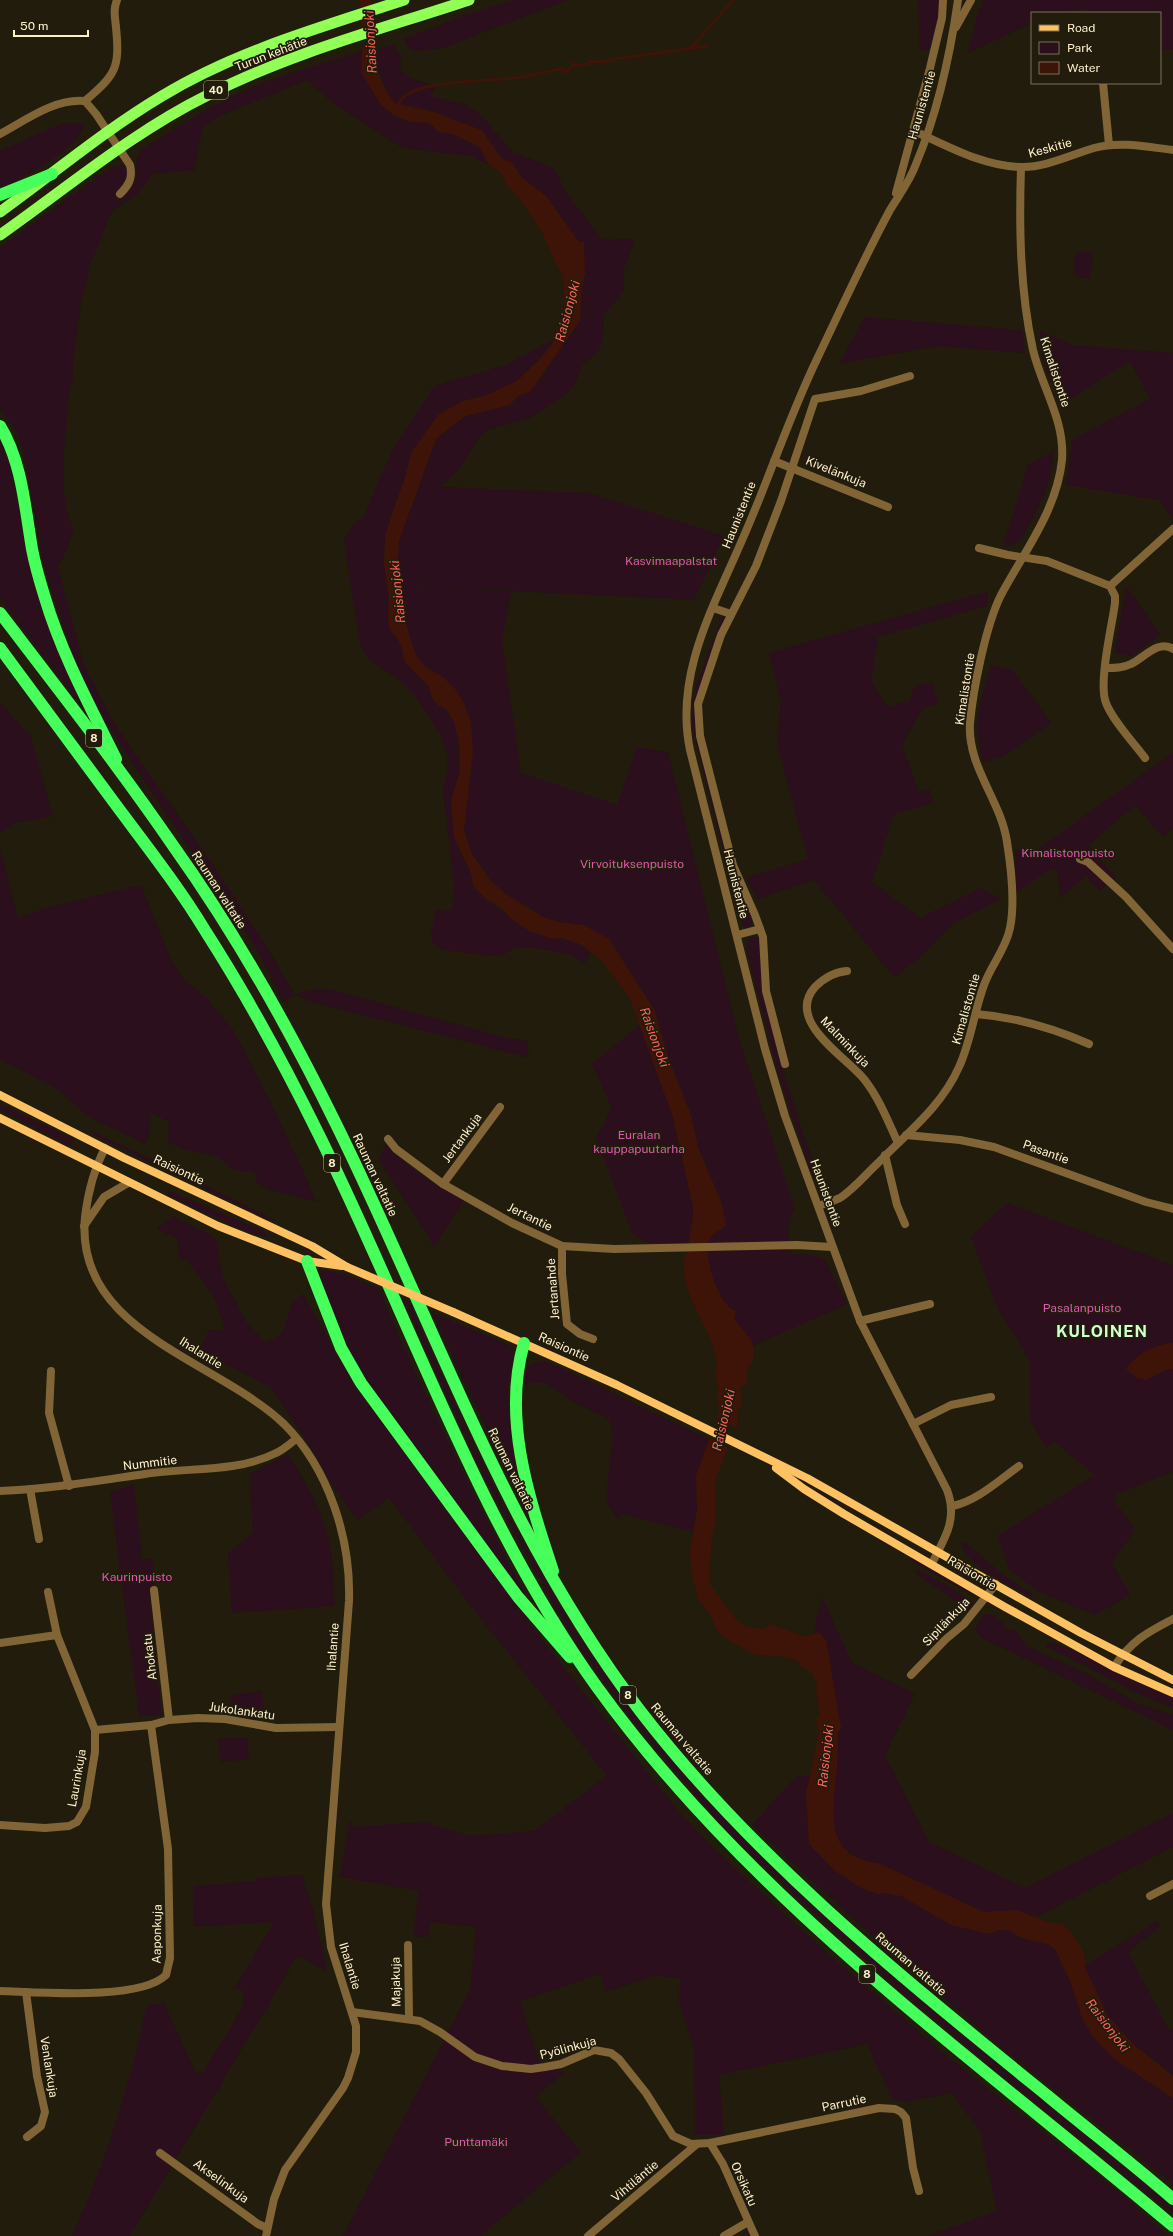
<svg xmlns="http://www.w3.org/2000/svg" width="1173" height="2236" font-family="'Public Sans',sans-serif">
<style>
.green{fill:#2b0f1c}
.water{fill:#3e1408}
.pier{fill:#211c0c}
.lines{fill:none;stroke-linecap:round;stroke-linejoin:round}
.stream{stroke:#3e1408;stroke-width:3}
.minor{stroke:#816536;stroke-width:8}
.tertiary{stroke:#816536;stroke-width:8}
.secondary{stroke:#ffc263;stroke-width:8}
.trunk{stroke:#91ff56;stroke-width:11}
.motorway{stroke:#47ff5a;stroke-width:12}
.secondary-bridge{stroke:#ffc263;stroke-width:8}
.labels{text-anchor:middle;stroke-width:3.5;stroke-linejoin:round;paint-order:stroke}
.shield{fill:#211c0c;stroke:#bcb092;stroke-width:1}
.shield-label{font-size:11px;font-weight:bold;fill:#fff0cc}
.street-label{font-size:12px;fill:#fff0cc;stroke:#211c0c}
.park-label{font-size:12px;fill:#e156b3;stroke:#211c0c}
.water-label{font-size:13px;font-style:italic;fill:#ff625a;stroke:#211c0c}
.district-label{font-size:16px;font-weight:bold;letter-spacing:1px;fill:#d1ffce;stroke:#211c0c}
</style>
<rect width="100%" height="100%" fill="#211c0c"/>
<g class="green">
<path d="M514,0H568L443,48L416,51L409,49L403,39L468,14Z"/>
<path d="M918,0H940L939,18L932,47L925,51L920,50Z"/>
<path d="M984,0H1173V49L1160,50V13H1088L1087,9L1054,13H1032V23L968,53L976,20Z"/>
<path d="M394,44L401,57L400,65L402,71L411,78L436,86L431,96L463,104L479,113L513,152L554,168L567,194L601,238C612,243 624,235 635,241L624,268V290L604,315L603,339L597,353L582,365L575,385L564,396L532,417L488,430L477,440L464,463L441,487L590,493L724,536L694,600L435,587L417,584L418,586L511,592L502,640L521,773L617,805L637,747L668,752L740,1042L795,1209C784,1226 789,1236 791,1254L812,1255L825,1260L847,1304L753,1346C748,1335 740,1329 734,1319C723,1301 697,1256 711,1235C714,1231 722,1230 726,1225L722,1204L698,1147L691,1115L671,1065L584,925L559,922L543,917L524,904L505,899L472,854L464,830L473,752L443,677L424,666L415,653L408,631L397,569L399,541L436,439L465,416L510,405L518,396L530,392L580,321L581,292L585,274L579,242L546,196L525,181L513,163L502,160L482,130L448,118L438,113L395,103C382,84 378,73 376,50Z"/>
<path d="M362,51L361,72L381,105L395,116L410,122L429,123L439,132L453,134L470,141L479,147L489,165L470,156L403,148L334,104L307,80L215,118L207,124L202,130L195,170L153,174L138,193L112,211L91,262L81,304L73,361V380L69,392C67,431 55,496 74,530L63,558L57,565L84,665L115,725L214,866L266,945L295,995L313,989H329L503,1037L527,1041L529,1058L315,1003L295,995L283,1002L257,949L132,762L107,723L76,665L44,567L23,451L16,431L0,408V247L112,167L122,165L128,170C127,182 117,186 115,201C123,196 131,189 135,180C140,166 131,161 144,148C182,124 218,101 260,84C293,71 328,63 362,51Z"/>
<path d="M63,123L85,124C76,151 25,176 0,189V151Z"/>
<path d="M1080,251L1093,254L1090,279L1079,278L1074,272L1075,254Z"/>
<path d="M865,317L1022,330L1025,353L937,346L839,364Z"/>
<path d="M1040,331L1073,345L1173,353V519L1159,500L1066,485L1072,440L1150,399L1130,361L1064,403C1046,375 1042,364 1040,331Z"/>
<path d="M555,339L542,357L518,381L484,396L462,401L438,415L411,453L406,474L385,535L384,563L389,598L388,621L390,629L400,643L405,662L429,687L432,698L439,706L446,709L454,722L458,738L459,774L451,800L453,828L454,837L471,873L473,886L487,900L529,931L553,939L562,938L582,945L591,954L584,963L571,955L536,948H515L502,955L493,956L443,950L433,944L431,935L436,910H452L454,885L443,790L448,765L446,751L441,736L415,696L397,678L368,659L360,645L344,540L354,524L363,518L393,449L434,386L506,365Z"/>
<path d="M0,440L11,469L26,550L92,720L0,598Z"/>
<path d="M1054,451C1052,480 1042,503 1027,528C1025,533 1022,540 1017,543C1013,546 1008,546 1003,547L1028,465Z"/>
<path d="M1126,586L1161,635L1131,656L1115,653Z"/>
<path d="M988,591L987,606L878,637L871,680L887,707L909,701L915,686L932,682L938,704L923,708L902,745L919,792L929,789L934,803L894,814L872,882L920,918L981,888L1001,899L954,923L920,958L894,977L814,880L757,899L746,878L808,859L777,743L781,700L769,653Z"/>
<path d="M723,615H727L699,687L696,701L695,726L729,862L753,920L751,925L746,928L742,925L692,727L693,700L696,686Z"/>
<path d="M991,665L1013,670L1051,723L1005,756L983,762C972,722 980,703 991,665Z"/>
<path d="M0,702L31,737L53,816L15,823L0,833Z"/>
<path d="M1173,753V829L1163,837L1135,805L1088,845L1116,878L1100,891L1086,876L1060,898L1057,870H1049L1016,893L1015,849H1038Z"/>
<path d="M0,848L18,918L47,908L141,885L169,954L179,973L189,984L206,997L234,1031L280,1121L317,1202L270,1190L256,1182L257,1175L252,1172H244L229,1168L223,1161L213,1155L188,1151L168,1142L169,1122L151,1112L149,1136L145,1144L89,1117L55,1088L0,1059Z"/>
<path d="M751,937L760,938L763,994L785,1076L805,1140L817,1169L829,1189L827,1190L812,1175L779,1077L746,947L748,939Z"/>
<path d="M640,1025L673,1117L693,1207V1215L688,1243H648L633,1235L596,1138L612,1108L592,1064Z"/>
<path d="M0,1104L74,1139L70,1146L0,1110Z"/>
<path d="M91,1130L274,1219L269,1220L90,1133Z"/>
<path d="M386,1144C406,1167 437,1187 464,1200L434,1247L424,1229L379,1160Z"/>
<path d="M169,1191L264,1231L267,1236C258,1240 181,1201 167,1195Z"/>
<path d="M1007,1203L1173,1265V1343L1162,1344L1147,1380L1165,1370L1173,1369V1472L1116,1494L1114,1501L1133,1526V1532L1112,1563L1130,1595L1095,1615L1042,1593L1010,1571L997,1536L1095,1475L1055,1442L1046,1448L1030,1419V1361L997,1307L971,1237Z"/>
<path d="M173,1216L212,1236L217,1242L223,1277L246,1322L266,1343L282,1334L293,1302L303,1294L355,1387L552,1653L681,1814L712,1847L819,1946L948,2057L1123,2195L1167,2236H927L997,2211L980,2131L951,2093L907,2102L892,2099L867,2044L719,2075L724,2135H695L694,2048L678,1999L681,1979L656,1975L606,1992L600,1974L520,2001L539,2061L565,2072L536,2097L581,2152L480,2236H343L470,1990L476,1927L430,1922L428,1937L413,1936L419,1891L340,1877L349,1821L355,1827L423,1822L470,1836L534,1831L607,1776L481,1619L389,1498L358,1520L332,1485L307,1441L270,1387L200,1350L209,1330L226,1331L215,1299L187,1260L180,1261L177,1239L157,1229Z"/>
<path d="M322,1270L344,1274L379,1289C421,1392 472,1492 523,1591L521,1593L358,1368L347,1346L320,1281L319,1272Z"/>
<path d="M402,1298L409,1301C453,1400 497,1501 553,1594C578,1638 608,1679 638,1719C679,1774 728,1823 777,1871C901,1992 1040,2096 1173,2208V2214L1001,2075L888,1980L732,1837L689,1787L635,1723L580,1648L548,1595L483,1474Z"/>
<path d="M432,1313L509,1345L513,1350C514,1364 508,1378 508,1393C508,1434 518,1475 527,1514Z"/>
<path d="M545,1362L557,1366L710,1440L696,1476L699,1496L694,1532L622,1514L618,1520L606,1501L613,1433L609,1419L572,1401L546,1383L533,1382L528,1385V1392C521,1375 522,1362 545,1362Z"/>
<path d="M288,1454C302,1477 317,1500 325,1526C334,1551 333,1580 335,1606L232,1613L228,1554L253,1532L249,1474Z"/>
<path d="M134,1484L142,1559H153L155,1585L149,1589L162,1716H139L110,1493Z"/>
<path d="M961,1541L967,1544L1003,1575L1033,1594L1031,1597C1011,1585 964,1566 961,1541Z"/>
<path d="M913,1557L971,1591L973,1596L910,1560Z"/>
<path d="M918,1570L953,1589L974,1604L967,1612L947,1595L917,1575L915,1571Z"/>
<path d="M822,1597L852,1663L915,1694L885,1755L929,1842L1025,1888L1173,1813V1847L1034,1918L1017,1910L984,1912L878,1863C826,1857 832,1817 836,1777C838,1762 838,1748 838,1733L841,1727L826,1640L820,1633L813,1634Z"/>
<path d="M985,1614H990L1005,1623L1003,1627L1009,1631L1012,1628C1019,1633 1022,1641 1029,1647L1089,1675L1136,1703L1173,1715V1730L984,1639L975,1629Z"/>
<path d="M1049,1642C1093,1653 1129,1684 1173,1697V1707C1128,1693 1090,1665 1046,1647Z"/>
<path d="M262,1691L264,1712L231,1705L230,1695Z"/>
<path d="M247,1737L249,1759L221,1762L218,1739Z"/>
<path d="M799,1776H811L806,1794L809,1844L835,1871L863,1889L878,1894L884,1893L901,1896L923,1908L989,1934L1000,1930H1009L1021,1938L1048,1944L1056,1951L1065,1972L1117,2061L1173,2098V2184L995,2042L850,1916L752,1825L793,1780Z"/>
<path d="M302,1875L314,1912L327,1972L298,1955L130,2236H72C106,2162 130,2085 147,2005L164,2003L196,2073H203L243,2007L244,1991L235,1988L274,1922L193,1927L194,1886L256,1881V1878Z"/>
<path d="M1157,1921L1161,1926L1128,1952L1169,2030L1173,2029V2075L1134,2045L1108,2016L1085,1968V1966Z"/>
</g>
<g class="water">
<path d="M360,0H371L377,71L385,89L395,103L438,113L448,118L482,130L502,159L513,163L521,177L546,196L579,242H584L585,274L581,292L580,321L530,392L518,396L510,405L465,416L436,439L399,541L397,569L408,631L415,653L424,666L443,677L455,689L463,701L471,722L473,752L464,830L472,854L490,880L507,895L543,917L559,922L584,925L609,939L654,1009L671,1065L691,1115L698,1147L722,1204L726,1225C720,1232 712,1232 709,1241C703,1258 719,1307 736,1311L734,1319L750,1338L753,1346V1361L747,1369L746,1385L740,1387L742,1404L737,1412V1427L715,1480V1525L712,1535L709,1574L710,1584L734,1617L746,1627L764,1629L770,1624L803,1636L820,1633L826,1640L841,1727L838,1733C838,1748 838,1762 836,1777C832,1817 826,1857 878,1863L984,1912L1017,1910L1047,1922L1064,1925L1071,1931L1084,1953L1085,1968L1108,2016L1134,2045L1173,2076V2098L1117,2061L1093,2037L1082,2018L1070,1981L1056,1951L1048,1944L1021,1938L1009,1930H1000L989,1934L951,1925L901,1896L884,1893L878,1894L863,1889L835,1871L809,1844L806,1794L819,1732L816,1719L820,1714L816,1691L817,1683L810,1671L802,1668L798,1661L789,1657L758,1655L749,1652L726,1639L717,1630L710,1615L698,1599L691,1570L690,1551L697,1511L696,1476L720,1409C715,1398 719,1396 718,1386C718,1383 716,1380 716,1377C715,1373 717,1369 717,1365C714,1328 679,1298 684,1258L687,1254L693,1215V1207L673,1117L630,999L602,961L582,945L562,938L553,939L529,931L512,919L501,907L487,900L473,886L471,873L454,837L453,828L451,800L459,774L460,748L454,722L446,709L439,706L432,698L429,687L405,662L400,643L390,629L388,621L389,598L384,563L385,535L406,474L411,453L438,415L462,401L484,396L517,381L542,357L555,339L564,306V277L556,264L542,232L522,202L506,184L502,174L489,165L479,147L453,134L439,132L429,123L410,122L395,116L381,105L361,72L362,51Z"/>
<path d="M1173,1343V1369L1165,1370L1147,1380L1137,1378L1126,1369C1138,1353 1153,1345 1173,1343Z"/>
</g>
<g class="pier">
<path d="M375,22L377,43L360,49L359,28Z"/>
<path d="M715,1417L739,1429L730,1449L709,1438Z"/>
</g>
<g class="lines">
<g class="stream">
<path d="M691,48L733,0"/>
<path d="M397,106C399,103 402,98 405,96C425,80 490,81 516,78C532,76 546,71 562,69L566,73L574,63L576,66L588,64L590,61C599,64 612,59 622,58L709,46"/>
</g>
<g class="minor">
<path d="M1103,83L1109,145"/>
<path d="M85,101C116,74 120,69 116,27C115,17 113,10 117,0"/>
<path d="M85,101L96,114L130,165C133,178 129,185 120,194"/>
<path d="M914,131C948,146 982,166 1020,167C1045,168 1070,155 1094,148C1120,141 1147,147 1173,150"/>
<path d="M0,134C26,120 55,98 85,101"/>
<path d="M774,461L888,507"/>
<path d="M979,548L1008,555L1047,561L1110,586L1115,596V603C1112,626 1098,683 1106,703C1113,721 1133,742 1145,758"/>
<path d="M1110,586L1173,529"/>
<path d="M713,608L731,614"/>
<path d="M1106,668C1115,668 1123,668 1131,664C1144,658 1158,639 1173,649"/>
<path d="M1080,859L1088,862L1126,897L1173,949"/>
<path d="M737,935L760,929"/>
<path d="M847,971C834,972 824,978 815,987C785,1021 845,1056 864,1079C879,1098 888,1121 898,1143"/>
<path d="M976,1014C1015,1017 1053,1028 1089,1044"/>
<path d="M785,1064L766,991L763,937L755,915L733,865L700,736L698,704L721,635L756,566L781,501L815,399L861,391L910,376"/>
<path d="M906,1135L960,1140L994,1147L1146,1202L1173,1209"/>
<path d="M388,1139L396,1149L443,1184L512,1223L562,1246L614,1249L797,1245L832,1247"/>
<path d="M885,1155L897,1205L905,1224"/>
<path d="M443,1184L500,1107"/>
<path d="M819,1206C826,1203 833,1201 840,1198C854,1189 866,1174 878,1163C907,1133 942,1106 959,1067C971,1041 974,1012 984,985C991,965 1006,949 1010,928C1015,904 1011,867 1007,842C1001,800 967,767 970,723C973,689 986,625 1001,595C1024,552 1057,510 1062,460C1065,420 1042,388 1033,350C1020,291 1019,228 1021,167"/>
<path d="M562,1246V1274L567,1324L580,1334L593,1339"/>
<path d="M860,1321L930,1304"/>
<path d="M51,1371L49,1413L69,1486"/>
<path d="M913,1424L951,1405L991,1397"/>
<path d="M30,1489L39,1539"/>
<path d="M0,1491C49,1489 96,1481 145,1474C188,1467 236,1473 276,1453C283,1450 290,1444 296,1439"/>
<path d="M953,1506C978,1500 998,1481 1019,1466"/>
<path d="M154,1590L169,1720"/>
<path d="M0,1643L57,1635"/>
<path d="M1114,1667C1131,1641 1146,1633 1173,1619"/>
<path d="M911,1675L946,1639L964,1624L996,1584"/>
<path d="M95,1730L151,1725L169,1720L198,1718L225,1719L276,1728L339,1727"/>
<path d="M0,1825L45,1828L69,1826L77,1822L86,1807L95,1752V1730L57,1635L48,1592"/>
<path d="M1150,1896L1173,1884"/>
<path d="M408,1945L409,2018"/>
<path d="M0,1991C37,1992 140,2001 166,1975L170,1958L168,1849L151,1725"/>
<path d="M26,1992L37,2076L45,2112L41,2126L27,2137"/>
<path d="M352,2012L420,2021L440,2032L475,2057L502,2066L531,2069L545,2067L561,2064L594,2050L611,2053L619,2059L646,2093L673,2136L691,2144L710,2143L879,2108L895,2109L901,2112L906,2118L913,2168L919,2191"/>
<path d="M710,2143L723,2164L755,2236"/>
<path d="M160,2153L258,2224L267,2228"/>
<path d="M588,2236L697,2144"/>
<path d="M724,2236L748,2222"/>
</g>
<g class="tertiary">
<path d="M956,27L971,0"/>
<path d="M896,193L930,68L942,18L943,0"/>
<path d="M105,1148C93,1171 88,1192 85,1217C74,1332 217,1360 284,1424C329,1469 351,1539 349,1601L326,1904L331,1947L356,2026V2052L348,2078L343,2088L285,2170L274,2199L266,2236"/>
<path d="M84,1226L104,1197L128,1183"/>
<path d="M932,1563C945,1538 958,1519 947,1490L860,1321L785,1116L765,1049L690,750C674,674 714,606 743,538C769,479 789,417 817,359C841,309 864,258 890,210C899,195 910,181 916,164C938,112 950,56 958,0"/>
</g>
<g class="secondary">
<path d="M0,1095L124,1158L312,1246L347,1267"/>
<path d="M0,1118L218,1226L307,1261L342,1266"/>
<path d="M453,1312L617,1385L807,1478L1081,1633L1173,1680"/>
<path d="M776,1468L804,1489L844,1514L1005,1607L1114,1667L1173,1693"/>
</g>
<g class="trunk">
<path d="M0,212C54,173 105,130 162,96C236,51 322,27 404,0"/>
<path d="M0,235C68,187 133,132 208,95C290,53 382,29 469,0"/>
</g>
<g class="motorway">
<path d="M0,195L52,174"/>
<path d="M0,426C22,462 25,508 32,549C35,565 40,582 45,598C62,655 90,706 116,759"/>
<path d="M0,613C59,690 119,767 174,847C236,934 289,1028 336,1124C434,1322 505,1535 641,1712C755,1860 904,1979 1049,2097C1090,2131 1133,2164 1173,2199"/>
<path d="M0,648C40,702 79,755 119,809C149,849 180,889 206,932C247,996 284,1064 318,1133C410,1318 476,1518 597,1687C753,1903 972,2056 1173,2226"/>
<path d="M307,1261L341,1348L361,1383L518,1597L570,1657"/>
<path d="M524,1343C502,1419 529,1498 553,1571"/>
</g>
<path class="secondary-bridge" d="M347,1267L453,1312"/>
</g>
<g class="labels">
<g class="shield">
<rect x="204" y="81" width="24" height="18" rx="3"/>
<rect x="86" y="729" width="16" height="18" rx="3"/>
<rect x="324" y="1154" width="16" height="18" rx="3"/>
<rect x="620" y="1686" width="16" height="18" rx="3"/>
<rect x="859" y="1965" width="16" height="18" rx="3"/>
</g>
<g class="shield-label">
<text x="216" y="94">40</text>
<text x="94" y="742">8</text>
<text x="332" y="1167">8</text>
<text x="628" y="1699">8</text>
<text x="867" y="1978">8</text>
</g>
<g class="street-label">
<text transform="translate(271 54) rotate(-21)" y="4">Turun kehätie</text>
<text transform="translate(922 105) rotate(-74)" y="4">Haunistentie</text>
<text transform="translate(1050 148) rotate(-15)" y="4">Keskitie</text>
<text transform="translate(1055 372) rotate(72)" y="4">Kimalistontie</text>
<text transform="translate(836 472) rotate(22)" y="4">Kivelänkuja</text>
<text transform="translate(739 515) rotate(-68)" y="4">Haunistentie</text>
<text transform="translate(965 689) rotate(-81)" y="4">Kimalistontie</text>
<text transform="translate(736 884) rotate(76)" y="4">Haunistentie</text>
<text transform="translate(219 890) rotate(57)" y="4">Rauman valtatie</text>
<text transform="translate(966 1009) rotate(-74)" y="4">Kimalistontie</text>
<text transform="translate(845 1042) rotate(46)" y="4">Malminkuja</text>
<text transform="translate(462 1138) rotate(-54)" y="4">Jertankuja</text>
<text transform="translate(1046 1152) rotate(20)" y="4">Pasantie</text>
<text transform="translate(179 1170) rotate(25)" y="4">Raisiontie</text>
<text transform="translate(375 1175) rotate(65)" y="4">Rauman valtatie</text>
<text transform="translate(826 1193) rotate(70)" y="4">Haunistentie</text>
<text transform="translate(530 1217) rotate(26)" y="4">Jertantie</text>
<text transform="translate(553 1289) rotate(-94)" y="4">Jertanahde</text>
<text transform="translate(564 1347) rotate(24)" y="4">Raisiontie</text>
<text transform="translate(201 1353) rotate(32)" y="4">Ihalantie</text>
<text transform="translate(150 1463) rotate(-7)" y="4">Nummitie</text>
<text transform="translate(511 1469) rotate(64)" y="4">Rauman valtatie</text>
<text transform="translate(972 1573) rotate(31)" y="4">Raisiontie</text>
<text transform="translate(946 1622) rotate(-46)" y="4">Sipilänkuja</text>
<text transform="translate(333 1647) rotate(-86)" y="4">Ihalantie</text>
<text transform="translate(150 1657) rotate(-97)" y="4">Ahokatu</text>
<text transform="translate(242 1711) rotate(8)" y="4">Jukolankatu</text>
<text transform="translate(682 1739) rotate(50)" y="4">Rauman valtatie</text>
<text transform="translate(77 1778) rotate(-80)" y="4">Laurinkuja</text>
<text transform="translate(157 1934) rotate(-89)" y="4">Aaponkuja</text>
<text transform="translate(911 1964) rotate(41)" y="4">Rauman valtatie</text>
<text transform="translate(350 1966) rotate(73)" y="4">Ihalantie</text>
<text transform="translate(396 1982) rotate(-91)" y="4">Majakuja</text>
<text transform="translate(568 2048) rotate(-15)" y="4">Pyölinkuja</text>
<text transform="translate(49 2067) rotate(81)" y="4">Venlankuja</text>
<text transform="translate(844 2103) rotate(-12)" y="4">Parrutie</text>
<text transform="translate(221 2181) rotate(36)" y="4">Akselinkuja</text>
<text transform="translate(635 2181) rotate(-40)" y="4">Vihtiläntie</text>
<text transform="translate(744 2184) rotate(66)" y="4">Orsikatu</text>
</g>
<g class="park-label">
<text x="671" y="565">Kasvimaapalstat</text>
<text x="1068" y="857">Kimalistonpuisto</text>
<text x="632" y="868">Virvoituksenpuisto</text>
<text x="639" y="1139">Euralan<tspan x="639" dy="14">kauppapuutarha</tspan></text>
<text x="1082" y="1312">Pasalanpuisto</text>
<text x="137" y="1581">Kaurinpuisto</text>
<text x="476" y="2146">Punttamäki</text>
</g>
<g class="water-label">
<text transform="translate(370 42) rotate(-93)" y="5">Raisionjoki</text>
<text transform="translate(567 311) rotate(-75)" y="5">Raisionjoki</text>
<text transform="translate(397 592) rotate(-96)" y="5">Raisionjoki</text>
<text transform="translate(655 1037) rotate(70)" y="5">Raisionjoki</text>
<text transform="translate(723 1420) rotate(-77)" y="5">Raisionjoki</text>
<text transform="translate(825 1756) rotate(-84)" y="5">Raisionjoki</text>
<text transform="translate(1108 2025) rotate(53)" y="5">Raisionjoki</text>
</g>
<g class="district-label">
<text x="1102" y="1337">KULOINEN</text>
</g>
</g>
<rect x="1031" y="12" width="130" height="72" fill="#211c0c" stroke="#7a7159"/>
<rect x="1039" y="25" width="20" height="6" fill="#ffc263" stroke="#7a7159"/>
<text x="1067" y="32" font-size="12" fill="#fff0cc">Road</text>
<rect x="1039" y="42" width="20" height="12" fill="#2b0f1c" stroke="#7a7159"/>
<text x="1067" y="52" font-size="12" fill="#fff0cc">Park</text>
<rect x="1039" y="62" width="20" height="12" fill="#3e1408" stroke="#7a7159"/>
<text x="1067" y="72" font-size="12" fill="#fff0cc">Water</text>
<path d="M14 30v6h74v-6" fill="none" stroke="#fff0cc" stroke-width="2"/>
<text x="20" y="30" font-size="12" fill="#fff0cc" stroke="#211c0c" stroke-width="3" paint-order="stroke">50 m</text>
</svg>
